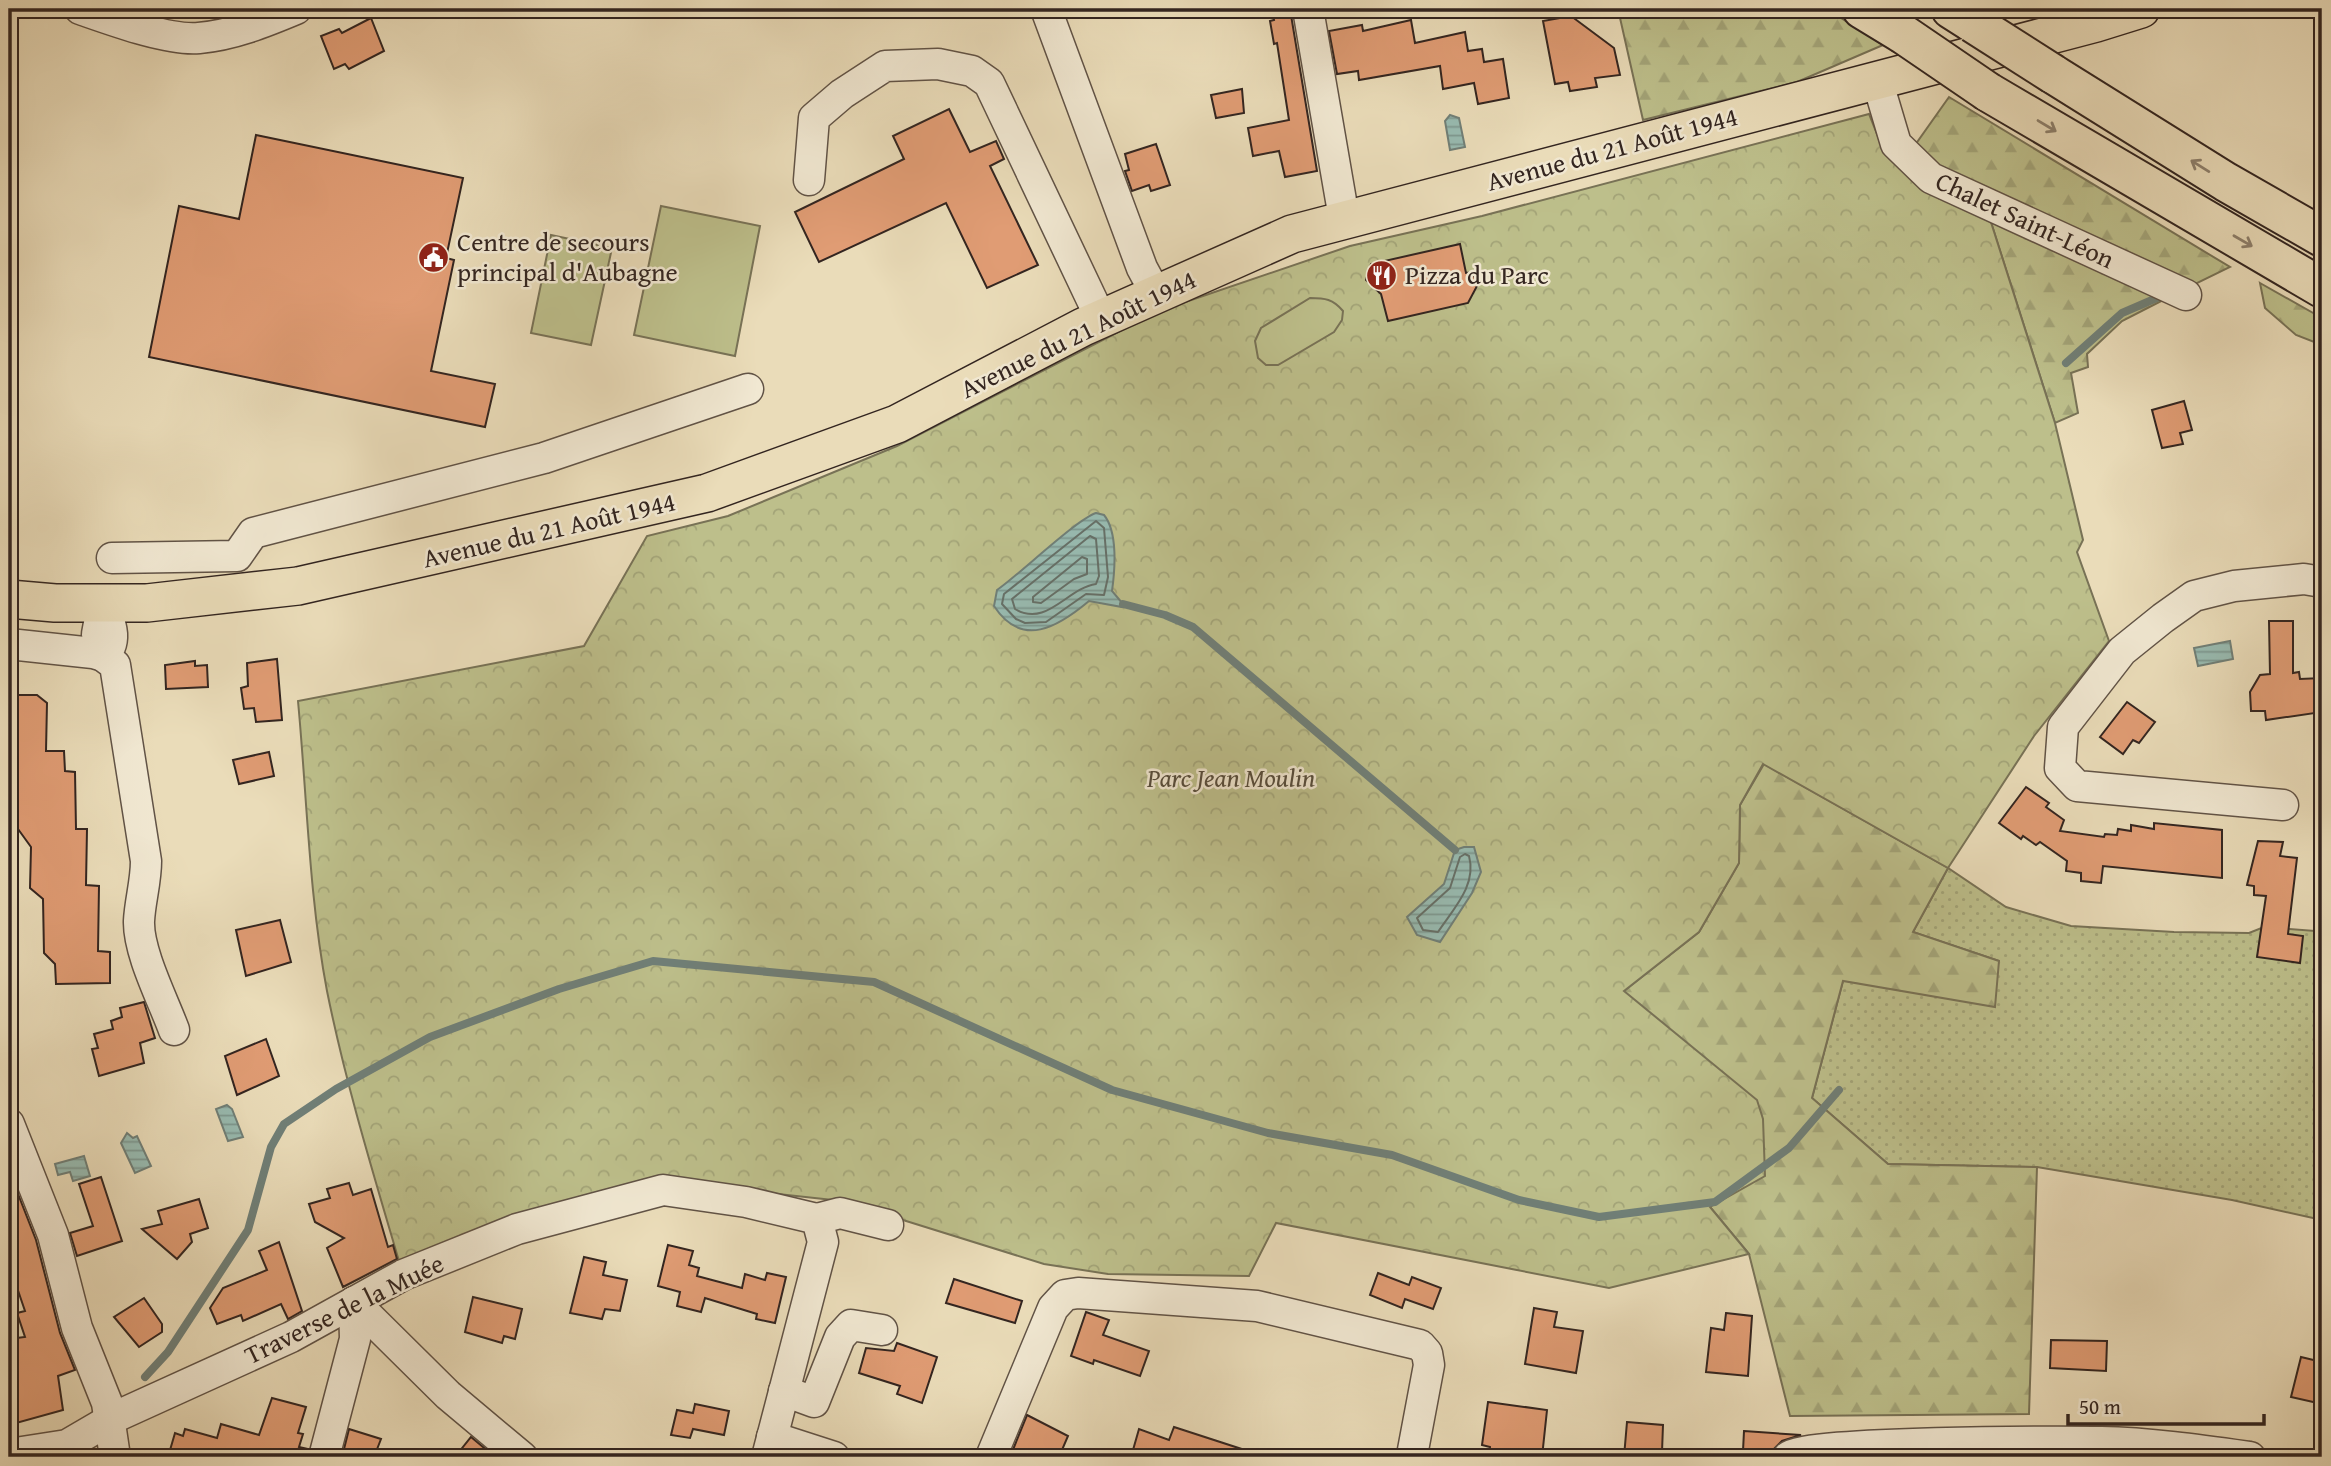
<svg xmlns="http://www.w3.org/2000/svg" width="2331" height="1466" font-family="'Gentium Book Plus',serif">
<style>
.grass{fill:url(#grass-dots);stroke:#787256;stroke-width:2}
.forest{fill:url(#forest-firs);stroke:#787256;stroke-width:2}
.park{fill:url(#park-crowns);stroke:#787256;stroke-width:2}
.garden{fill:#bdbf8b;stroke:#787256;stroke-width:2}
.water{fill:url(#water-rules);stroke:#707f77;stroke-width:2}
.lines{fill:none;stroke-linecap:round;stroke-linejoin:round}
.shore{stroke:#667068;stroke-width:2}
.stream{stroke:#707f77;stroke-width:8}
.building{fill:#e09c74;stroke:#332520;stroke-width:2}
.minor-casing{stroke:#615346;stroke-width:33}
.major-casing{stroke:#332520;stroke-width:40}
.highway-casing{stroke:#332520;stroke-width:42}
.minor{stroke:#f1e8d2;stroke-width:30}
.major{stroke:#eadcb9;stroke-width:37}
.highway{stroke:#eadcb9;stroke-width:38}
.highway-bridge-casing{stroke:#332520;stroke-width:42;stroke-linecap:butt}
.highway-bridge{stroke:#eadcb9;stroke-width:38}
.oneway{stroke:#8e806c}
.labels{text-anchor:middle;stroke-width:5;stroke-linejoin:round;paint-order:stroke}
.street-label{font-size:26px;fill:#332520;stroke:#f1e8d2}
.poi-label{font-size:26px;fill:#332520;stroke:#f1e8d2;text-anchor:start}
.park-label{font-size:26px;font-style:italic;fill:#564c3b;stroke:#f1e8d2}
</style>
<defs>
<pattern id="grass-dots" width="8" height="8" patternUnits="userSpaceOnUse" patternTransform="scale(1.75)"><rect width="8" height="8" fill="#bdbf8b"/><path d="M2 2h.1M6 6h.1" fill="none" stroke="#a3a478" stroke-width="1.8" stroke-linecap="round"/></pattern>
<pattern id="forest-firs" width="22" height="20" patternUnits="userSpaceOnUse" patternTransform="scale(1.75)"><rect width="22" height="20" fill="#bdbf8b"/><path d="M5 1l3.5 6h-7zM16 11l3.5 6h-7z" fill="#a3a478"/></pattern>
<pattern id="park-crowns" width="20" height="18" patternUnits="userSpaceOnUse" patternTransform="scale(1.75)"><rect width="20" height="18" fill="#bdbf8b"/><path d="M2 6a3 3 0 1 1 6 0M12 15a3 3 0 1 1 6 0" fill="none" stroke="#a3a478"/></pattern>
<pattern id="water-rules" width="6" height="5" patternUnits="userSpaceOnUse" patternTransform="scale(1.75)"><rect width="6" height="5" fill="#98bbb1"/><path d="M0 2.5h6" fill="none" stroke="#7d9890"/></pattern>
</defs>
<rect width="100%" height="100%" fill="#eadcb9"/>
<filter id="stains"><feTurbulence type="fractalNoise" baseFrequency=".00286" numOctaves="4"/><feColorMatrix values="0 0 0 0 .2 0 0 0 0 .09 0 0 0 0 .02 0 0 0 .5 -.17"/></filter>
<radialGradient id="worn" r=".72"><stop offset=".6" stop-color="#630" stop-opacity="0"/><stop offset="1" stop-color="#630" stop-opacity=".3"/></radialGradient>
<path class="grass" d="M2318,797H2322V1220L2232,1200L2037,1167L1888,1164L1812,1098L1843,981L1999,961L1913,932L1948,868L2006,907L2071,926L2174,932L2249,933L2264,927L2315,931Z"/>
<g class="forest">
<path d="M1618,9H1827L1883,45L1797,82L1643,120Z"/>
<path d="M1949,97L2230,267L2183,290L1934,171L1913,148Z"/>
<path d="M1989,216L2173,295L2122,321L2087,354L2088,367L2071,373L2078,413L2055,423Z"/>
<path d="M2260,283L2322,318V345L2296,335L2265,308Z"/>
<path d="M1764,764L1948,868L1913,932L1999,961L1995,1007L1843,981L1812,1098L1888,1164L2037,1167L2029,1414L1790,1416L1749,1254L1710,1207L1624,991L1699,932L1739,863L1740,805Z"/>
</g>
<path class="park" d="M1869,114L1883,149L1989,216L2055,423L2083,540L2077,552L2109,641L2034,736L1948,868L1763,764L1740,805L1739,863L1699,932L1624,991L1757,1100L1763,1119L1765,1176L1710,1207L1749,1254L1609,1288L1276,1223L1249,1276L1108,1274L1044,1264L842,1201L658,1181L401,1268C374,1176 346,1085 327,991C309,896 307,797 298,701L584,646L647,536L728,516L897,446L1159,311L1350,246L1482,216Z"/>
<g class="garden">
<path d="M661,206L760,226L735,356L634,335Z"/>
<path d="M551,235L612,248L591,345L531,333Z"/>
<path d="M1310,298C1325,298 1333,299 1343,311L1342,320L1334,332L1278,365H1266L1258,358L1255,341L1261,328Z"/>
</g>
<g class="water">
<path d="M1450,115L1459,118L1465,147L1450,150L1445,121Z"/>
<path d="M1096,513L1104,515C1118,532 1115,570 1112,591L1123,604L1122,607L1089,601C1058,627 1022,649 994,606L997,590C1020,574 1077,519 1096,513Z"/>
<path d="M2230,641L2233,659L2198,666L2194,648Z"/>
<path d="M1464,847H1474L1481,872L1472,893L1440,942L1417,935L1407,917L1444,884L1455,850Z"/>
<path d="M227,1105L232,1109L243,1137L228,1141L216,1109Z"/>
<path d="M127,1133L133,1138L137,1136L151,1166L135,1173L121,1143Z"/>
<path d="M84,1156L90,1176L73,1181L70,1172L58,1175L55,1164Z"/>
</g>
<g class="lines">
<g class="shore">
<path d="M1096,521L1104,528L1108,577L1104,595L1086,594L1046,622L1025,623L1016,619L1002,604L1004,594Z"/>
<path d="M1090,536L1096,539L1099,576L1096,584C1067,588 1047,628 1015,609L1012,599Z"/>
<path d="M1082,557L1087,559V574L1074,579L1041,603L1033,602V597Z"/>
<path d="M1465,854L1469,856C1477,885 1454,908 1438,932L1423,930L1417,918L1450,888L1460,857Z"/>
</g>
<g class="stream">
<path d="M2066,363L2122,313L2166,294"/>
<path d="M1123,604L1165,615L1193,627L1455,850"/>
<path d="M145,1377L168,1352L248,1230L271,1147L284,1124L336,1089L430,1037L559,989L653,961L874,982L1112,1090L1268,1133L1392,1155L1519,1200L1599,1217L1715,1202L1789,1148L1839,1090"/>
<path d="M90,1452L92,1457"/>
</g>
</g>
<g class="building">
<path d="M1272,9H1290L1317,171L1285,177L1279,151L1253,156L1248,128L1289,120L1277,43L1274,44L1270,21L1274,20Z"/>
<path d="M1571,16L1614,48L1620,75L1595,78L1597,87L1570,91L1568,82L1555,84L1543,21Z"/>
<path d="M371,18L384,51L349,69L345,64L334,69L321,36L339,29L342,33Z"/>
<path d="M1411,20L1415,43L1465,32L1468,51L1482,49L1484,62L1503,59L1509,98L1478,104L1474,83L1443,89L1440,66L1359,80L1358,71L1337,74L1329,31L1362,25L1363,31Z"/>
<path d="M1242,89L1244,113L1216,118L1211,95Z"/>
<path d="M949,109L970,152L996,141L1004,159L990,166L1038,265L987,288L946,203L819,262L795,212L904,159L893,136Z"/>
<path d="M256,135L463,178L446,258L454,260L431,371L495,384L485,427L149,357L179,206L239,219Z"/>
<path d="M1156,144L1170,185L1151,191L1149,185L1132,191L1125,171L1129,170L1125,154Z"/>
<path d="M1460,244L1466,273L1473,272L1477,286L1468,303L1388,321L1381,294L1366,280L1371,264Z"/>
<path d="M2184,401L2192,430L2180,433L2183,444L2162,448L2152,410Z"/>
<path d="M2269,621H2293V673L2299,672L2300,679L2322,678V712L2266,720L2265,711H2251L2250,692L2260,675L2270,674Z"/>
<path d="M277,659L282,720L256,722L254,708L244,709L241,688L248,686L247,663Z"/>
<path d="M195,661V666L207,665L208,687L166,689L165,665Z"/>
<path d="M9,695H37L47,703L46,751H64L65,771L75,772L76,829H87L86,885L99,886L98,951L110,952V983L56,984L55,964L44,953L43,899L30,888L31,847L18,829V787L9,778Z"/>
<path d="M2127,702L2155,722L2139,743L2133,740L2123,754L2100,737Z"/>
<path d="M269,752L274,776L239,784L233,760Z"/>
<path d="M2026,787L2049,803L2046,807L2064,820L2060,831L2104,837L2105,834L2117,835L2118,829L2131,831V825L2154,829V823L2222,830V878L2103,866L2101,883L2081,881V873L2066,871L2067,861L2040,842L2036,845L2023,836L2021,839L1999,823Z"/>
<path d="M2258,841L2283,842L2280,856L2297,858L2288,934L2303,936L2300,963L2257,957L2266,896L2254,895V886L2247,885Z"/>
<path d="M280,920L291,962L246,976L236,930Z"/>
<path d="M144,1002L155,1038L140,1043L144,1063L99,1076L92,1049L98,1048L94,1034L113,1029L111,1021L122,1017L120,1008Z"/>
<path d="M266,1039L279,1076L237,1095L225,1056Z"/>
<path d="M9,1171L36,1240L60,1333L75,1370L58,1376L63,1410L9,1425V1339L25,1337L17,1313L25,1311L9,1264Z"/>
<path d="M101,1177L122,1241L77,1256L70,1233L93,1226L79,1184Z"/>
<path d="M349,1183L353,1195L371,1189L388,1247L393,1245L397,1259L343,1287L327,1248L344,1238L315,1222L309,1204L330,1198L327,1189Z"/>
<path d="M199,1199L208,1228L190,1234L192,1242L177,1259L142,1229L162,1224L158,1211Z"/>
<path d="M279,1242L302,1311L288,1319L281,1304L243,1321L241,1315L217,1324L210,1308L223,1288L267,1270L259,1251Z"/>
<path d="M668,1245L693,1251L689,1265L699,1268L697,1276L742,1288L745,1274L765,1280L767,1273L786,1277L775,1323L756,1319L757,1314L705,1298L701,1312L677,1306L680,1292L658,1286Z"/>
<path d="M584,1257L606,1262L603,1275L627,1280L620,1311L605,1309L602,1319L570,1313Z"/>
<path d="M1378,1273L1409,1285L1412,1277L1441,1288L1433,1309L1405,1299L1402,1308L1370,1295Z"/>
<path d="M954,1279L1022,1301L1015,1323L946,1303Z"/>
<path d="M473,1297L522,1309L515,1339L504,1336L502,1343L465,1332Z"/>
<path d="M144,1298L162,1324V1332L139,1347L114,1317Z"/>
<path d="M1534,1308L1557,1312L1554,1327L1583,1331L1576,1373L1525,1364Z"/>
<path d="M1086,1312L1109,1320L1103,1335L1149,1351L1140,1376L1094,1360L1093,1364L1071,1356Z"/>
<path d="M1726,1313L1752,1316L1748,1376L1706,1372L1711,1328L1724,1330Z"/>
<path d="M2051,1340L2107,1341L2106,1371L2050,1368Z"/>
<path d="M897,1343L937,1357L922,1403L897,1394L900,1386L859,1373L866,1348L894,1351Z"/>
<path d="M2301,1357L2322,1362V1404L2291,1397Z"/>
<path d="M272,1398L306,1407L298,1433L303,1434L299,1447L308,1449L307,1457H168L175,1433L183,1436L185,1429L217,1438L221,1424L259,1435Z"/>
<path d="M1488,1402L1547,1410L1542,1457H1489L1490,1447L1482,1445Z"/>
<path d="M695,1404L729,1411L724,1435L693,1429L690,1438L671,1435L677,1410L693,1413Z"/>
<path d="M1027,1415L1068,1436L1059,1457H1010Z"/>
<path d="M1627,1422L1663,1425L1662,1452L1652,1451L1651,1457H1624Z"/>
<path d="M1174,1427L1254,1453L1253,1457H1131L1139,1429L1169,1440Z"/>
<path d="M349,1429L381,1439L374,1457H342Z"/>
<path d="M1744,1431L1801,1435L1782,1441L1772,1451H1743Z"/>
<path d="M471,1437L495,1457H455Z"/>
</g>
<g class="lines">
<defs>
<g id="minor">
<path d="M80,9C109,19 168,41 199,38C233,35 265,22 296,9"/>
<path d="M1046,9L1142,268L1156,294"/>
<path d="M1308,9L1344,218"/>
<path d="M1877,80L1896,144L1931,178L2186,295"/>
<path d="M809,180L814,118L842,94L885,66L938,64L972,71L989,83L1101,319"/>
<path d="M112,558L237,556L253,533L544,458L748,389"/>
<path d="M103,602C109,620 120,641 103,656L97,634Z"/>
<path d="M9,644L93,653L103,656L115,665L146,861C146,882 140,901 139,921C138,952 163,1000 174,1030"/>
<path d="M2283,805L2077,786L2060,768L2063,727L2122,651L2163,618L2194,596L2234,586L2304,579L2322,582"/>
<path d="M9,1124L53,1235L77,1328L107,1403L115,1457"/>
<path d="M817,1219L840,1213L888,1225"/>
<path d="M354,1302L448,1395L522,1457"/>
<path d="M784,1391L814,1402L840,1337L851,1325L882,1330"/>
<path d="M772,1437L834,1457"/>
<path d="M9,1454L67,1445L115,1417L291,1337L403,1275L517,1229L663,1190L746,1202L817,1219L823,1242L767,1457"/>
<path d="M324,1457L355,1339L354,1302"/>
<path d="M991,1457L1053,1308L1065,1295L1078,1293L1257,1306L1420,1345L1427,1353L1429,1365L1413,1450L1416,1457"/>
<path d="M1788,1457C1804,1441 2061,1441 2101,1442C2151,1443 2200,1450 2250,1457"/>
</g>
<path id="major" d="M9,599L55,603H147L298,586L707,493L897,424L1083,327L1292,234L2096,23L2141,9"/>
<g id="highway">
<path d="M1862,9L1903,34"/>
<path d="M1951,9L1973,23"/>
<path d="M2053,74L2226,182L2322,237"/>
<path d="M1988,92L2322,288"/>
</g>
</defs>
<use href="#minor" class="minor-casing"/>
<use href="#major" class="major-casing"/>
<use href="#highway" class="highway-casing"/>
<use href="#minor" class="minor"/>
<use href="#major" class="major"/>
<use href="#highway" class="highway"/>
<defs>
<g id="highway-bridge">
<path d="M1973,23L2053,74"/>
<path d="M1903,34L1988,92"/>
</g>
</defs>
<use href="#highway-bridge" class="highway-bridge-casing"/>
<use href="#highway-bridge" class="highway-bridge"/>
</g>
<defs><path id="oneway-shaft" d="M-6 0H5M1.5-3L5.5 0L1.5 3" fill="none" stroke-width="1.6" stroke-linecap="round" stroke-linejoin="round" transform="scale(1.75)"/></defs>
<g class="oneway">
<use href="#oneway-shaft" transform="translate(2047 126) rotate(31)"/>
<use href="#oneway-shaft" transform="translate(2200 166) rotate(-148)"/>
<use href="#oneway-shaft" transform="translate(2243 241) rotate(30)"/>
</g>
<defs>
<symbol id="civic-disc" viewBox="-11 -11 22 22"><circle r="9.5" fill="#8f2418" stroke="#f1e8d2"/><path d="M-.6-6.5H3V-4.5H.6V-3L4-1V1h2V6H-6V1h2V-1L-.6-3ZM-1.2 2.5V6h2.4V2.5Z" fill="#fff"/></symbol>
<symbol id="restaurant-disc" viewBox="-11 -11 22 22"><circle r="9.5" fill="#8f2418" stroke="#f1e8d2"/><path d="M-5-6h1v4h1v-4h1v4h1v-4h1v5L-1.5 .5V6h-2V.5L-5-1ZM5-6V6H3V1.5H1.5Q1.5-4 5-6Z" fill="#fff"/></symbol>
</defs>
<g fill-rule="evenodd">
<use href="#civic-disc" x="416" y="240" width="35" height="35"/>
<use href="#restaurant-disc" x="1364" y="258" width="35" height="35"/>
</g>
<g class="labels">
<g class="street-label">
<text transform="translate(1612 149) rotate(-15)" y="9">Avenue du 21 Août 1944</text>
<text transform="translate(2025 220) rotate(25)" y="9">Chalet Saint-Léon</text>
<text transform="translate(1078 334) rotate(-26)" y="9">Avenue du 21 Août 1944</text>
<text transform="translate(549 530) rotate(-13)" y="9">Avenue du 21 Août 1944</text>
<text transform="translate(344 1309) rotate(-26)" y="9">Traverse de la Muée</text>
</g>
<g class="poi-label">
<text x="457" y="251">Centre de secours<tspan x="457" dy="30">principal d'Aubagne</tspan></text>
<text x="1405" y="284">Pizza du Parc</text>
</g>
<g class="park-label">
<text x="1231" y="787">Parc Jean Moulin</text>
</g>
</g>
<rect width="2331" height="1466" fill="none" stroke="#eadcb9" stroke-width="35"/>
<rect x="10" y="10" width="2310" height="1445" fill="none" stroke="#332520" stroke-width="3.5"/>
<rect x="18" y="18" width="2296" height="1431" fill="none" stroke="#332520" stroke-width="2"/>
<path d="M2068 1414v10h196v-10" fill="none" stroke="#332520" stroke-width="3.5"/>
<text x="2079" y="1414" font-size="21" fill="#332520" stroke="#f1e8d2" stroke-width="5" paint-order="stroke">50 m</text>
<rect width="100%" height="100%" filter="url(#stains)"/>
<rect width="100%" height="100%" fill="url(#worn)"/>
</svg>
